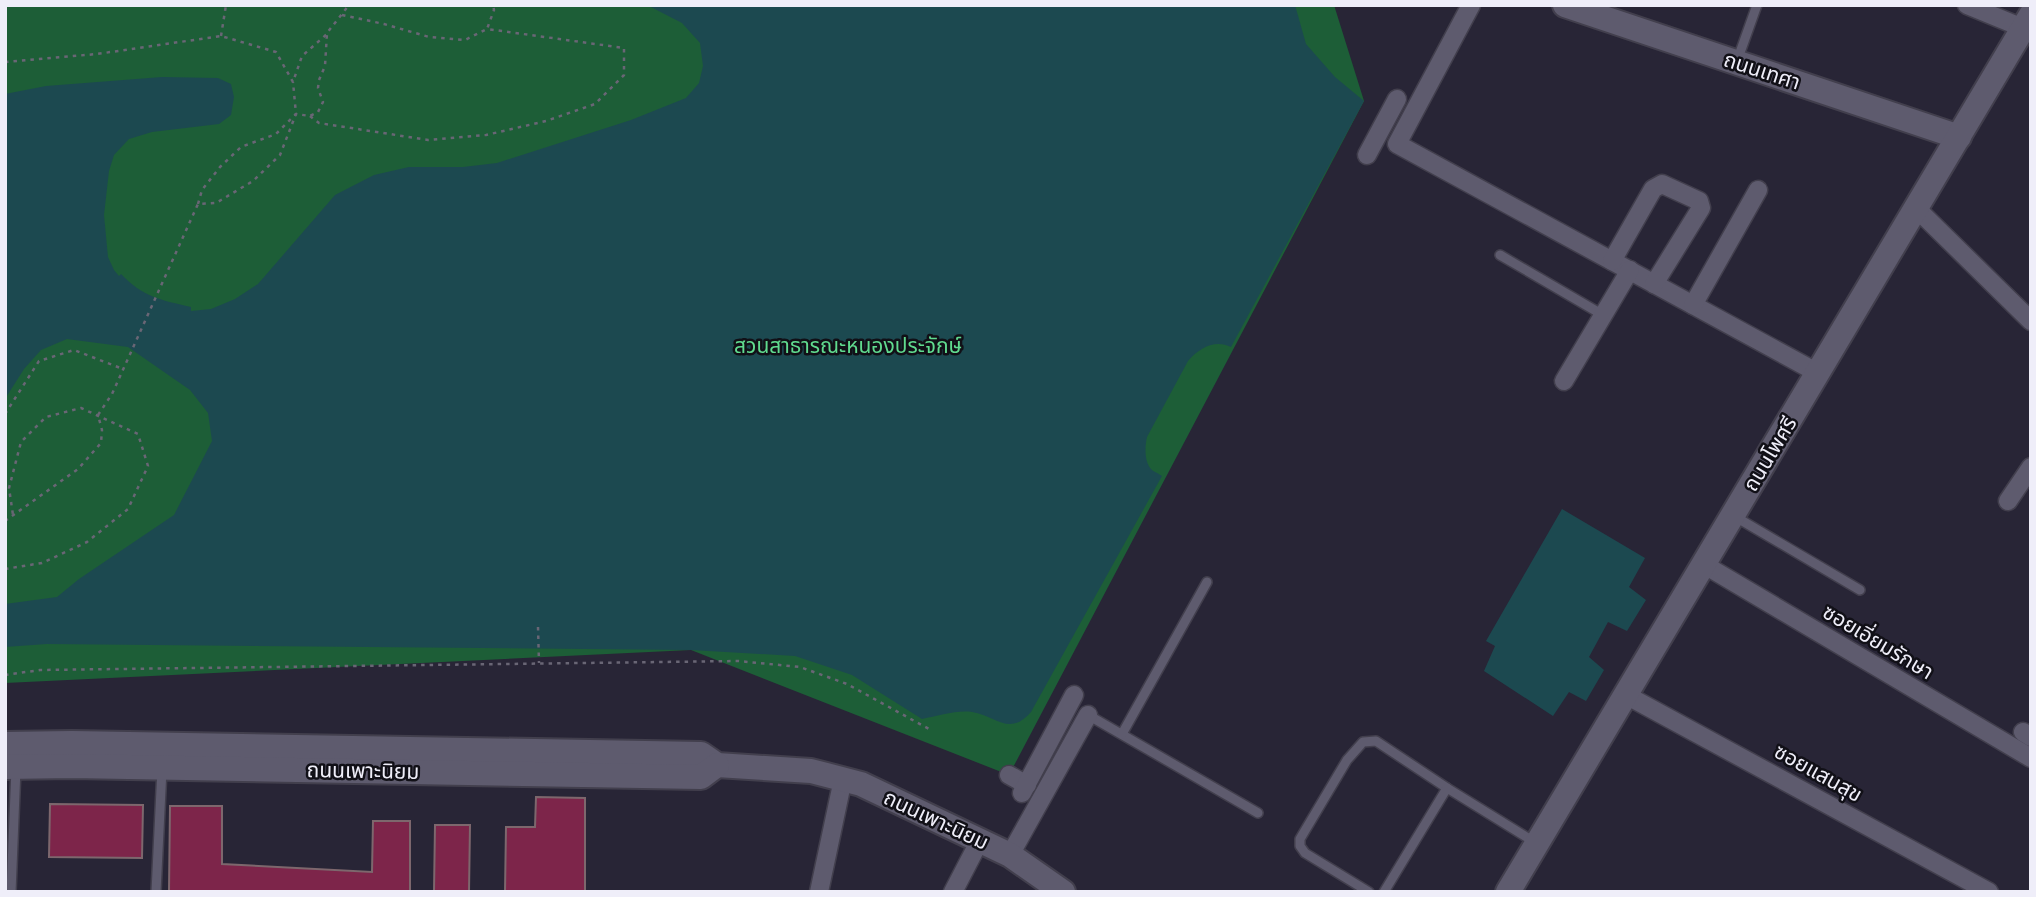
<svg xmlns="http://www.w3.org/2000/svg" width="2036" height="897" font-family="Signika,'Noto Sans Thai',sans-serif">
<style>
.green{fill:#1d5e37}
.water{fill:#1c4950}
.building{fill:#7d254a;stroke:#7d676d;stroke-width:2}
.lines{fill:none;stroke-linecap:round;stroke-linejoin:round}
.lane-casing{stroke:#423f4d;stroke-width:12}
.street-casing{stroke:#423f4d;stroke-width:21}
.secondary-casing{stroke:#423f4d;stroke-width:28}
.path{stroke:#696675;stroke-width:2.5;stroke-dasharray:3.5 5;stroke-linecap:butt}
.lane{stroke:#5e5b6e;stroke-width:9}
.street{stroke:#5e5b6e;stroke-width:18}
.secondary{stroke:#5e5b6e;stroke-width:24}
.labels{text-anchor:middle;stroke-width:5;stroke-linejoin:round;paint-order:stroke}
.street-label{font-size:21px;fill:#efeef9;stroke:#111017}
.park-label{font-size:21px;fill:#60db8f;stroke:#111017}
</style>
<rect width="100%" height="100%" fill="#282536"/>
<path class="green" d="M5,5H1334L1364,101L1009,775L691,650L5,683Z"/>
<g class="water">
<path d="M647,5H1295L1306,44L1335,77L1364,101L1231,347C1215,339 1199,348 1188,361L1147,437C1145,446 1144,461 1151,469C1151,470 1161,475 1162,476L1031,712C1009,737 997,716 972,712C956,710 938,716 922,719L852,675L795,656L691,650L47,644L5,647V604L57,597L79,579L174,515L212,441L208,413L190,390L128,347L67,339L41,350L24,369L5,399V94L46,86L162,77L218,78L231,84L234,97L231,115L219,124L152,132L129,139L114,155L109,171L104,215L108,257L114,270L119,276L121,274C143,297 161,300 191,307V311L211,309L235,299L258,284L335,195L374,175L409,167H463L497,163L631,120L686,98L699,83L703,66L700,43L682,23Z"/>
<path d="M1562,509L1645,558L1629,587L1646,600L1627,631L1608,622L1589,657L1604,670L1586,701L1569,692L1553,716L1484,671L1495,646L1486,641Z"/>
</g>
<g class="building">
<path d="M536,797L585,798V892H505L506,827H535Z"/>
<path d="M50,804L143,805L142,858L49,857Z"/>
<path d="M170,806H222V864L372,872L373,821H410V892H169Z"/>
<path d="M435,825H470L469,892H434Z"/>
</g>
<g class="lines">
<defs>
<g id="lane">
<path d="M1737,61L1757,5"/>
<path d="M1500,255L1603,315"/>
<path d="M1734,516L1860,590"/>
<path d="M1088,715L1258,813"/>
<path d="M1122,734L1207,582"/>
<path d="M11,892L16,768"/>
<path d="M156,892L162,769"/>
<path d="M1369,892L1305,853L1300,846V839L1347,760L1363,742L1376,741L1447,788"/>
<path d="M1384,892L1447,788L1536,843"/>
</g>
<g id="street">
<path d="M1471,5L1397,144L1818,373"/>
<path d="M1967,5L2023,28"/>
<path d="M1367,155L1397,99"/>
<path d="M1916,208L2031,321"/>
<path d="M1612,261L1653,189L1662,184L1699,201L1701,208L1654,284"/>
<path d="M1693,305L1758,190"/>
<path d="M1564,381L1630,270"/>
<path d="M2008,501L2031,467"/>
<path d="M1703,564L2031,758"/>
<path d="M1626,695L1989,892"/>
<path d="M2023,732L2031,737"/>
<path d="M1009,775L1027,785"/>
<path d="M1022,793L1074,695"/>
<path d="M1010,855L1088,715"/>
<path d="M819,892L843,779"/>
<path d="M953,892L980,840"/>
</g>
<g id="secondary">
<path d="M1565,5L1959,137"/>
<path d="M5,744L72,743L701,754L717,765L811,771L861,784L1010,855L1063,892"/>
<path d="M5,767L72,766L701,777L717,765"/>
<path d="M1508,892L2031,15"/>
</g>
</defs>
<use href="#lane" class="lane-casing"/>
<use href="#street" class="street-casing"/>
<use href="#secondary" class="secondary-casing"/>
<g class="path">
<path d="M5,6L7,5"/>
<path d="M342,15L384,24L429,37L465,40L487,29"/>
<path d="M221,36L226,5"/>
<path d="M5,62L97,54L221,36L276,52L293,82L302,56L327,34"/>
<path d="M310,116L319,123L428,140L486,135L546,121L595,104L624,75V48L487,29L494,10L493,5"/>
<path d="M198,204L202,190L220,167L241,147L276,134L296,114L293,82"/>
<path d="M5,414L39,361L74,350L123,369"/>
<path d="M5,521L78,469L101,443L102,430L98,415L112,394L198,204L216,203L253,181L280,155L296,114L310,116L318,112L323,102L318,88L319,80L325,66L327,33L349,5"/>
<path d="M5,569L42,563L87,542L128,509L148,466L138,434L81,408L46,417L21,442L9,488L13,515"/>
<path d="M538,627L539,663"/>
<path d="M5,675L40,670L738,661L800,667L847,684L929,729"/>
</g>
<use href="#lane" class="lane"/>
<use href="#street" class="street"/>
<use href="#secondary" class="secondary"/>
</g>
<g class="labels">
<g class="street-label">
<text transform="translate(1762 71) rotate(18)" y="7">ถนนเทศา</text>
<text transform="translate(1770 454) rotate(-59)" y="7">ถนนโพศรี</text>
<text transform="translate(1878 642) rotate(31)" y="7">ซอยเอี่ยมรักษา</text>
<text transform="translate(363 771) rotate(1)" y="7">ถนนเพาะนิยม</text>
<text transform="translate(1818 773) rotate(29)" y="7">ซอยแสนสุข</text>
<text transform="translate(936 820) rotate(25)" y="7">ถนนเพาะนิยม</text>
</g>
<g class="park-label">
<text x="848" y="353">สวนสาธารณะหนองประจักษ์</text>
</g>
</g>
<rect width="2036" height="897" fill="none" stroke="#efeef9" stroke-width="14"/>
</svg>
